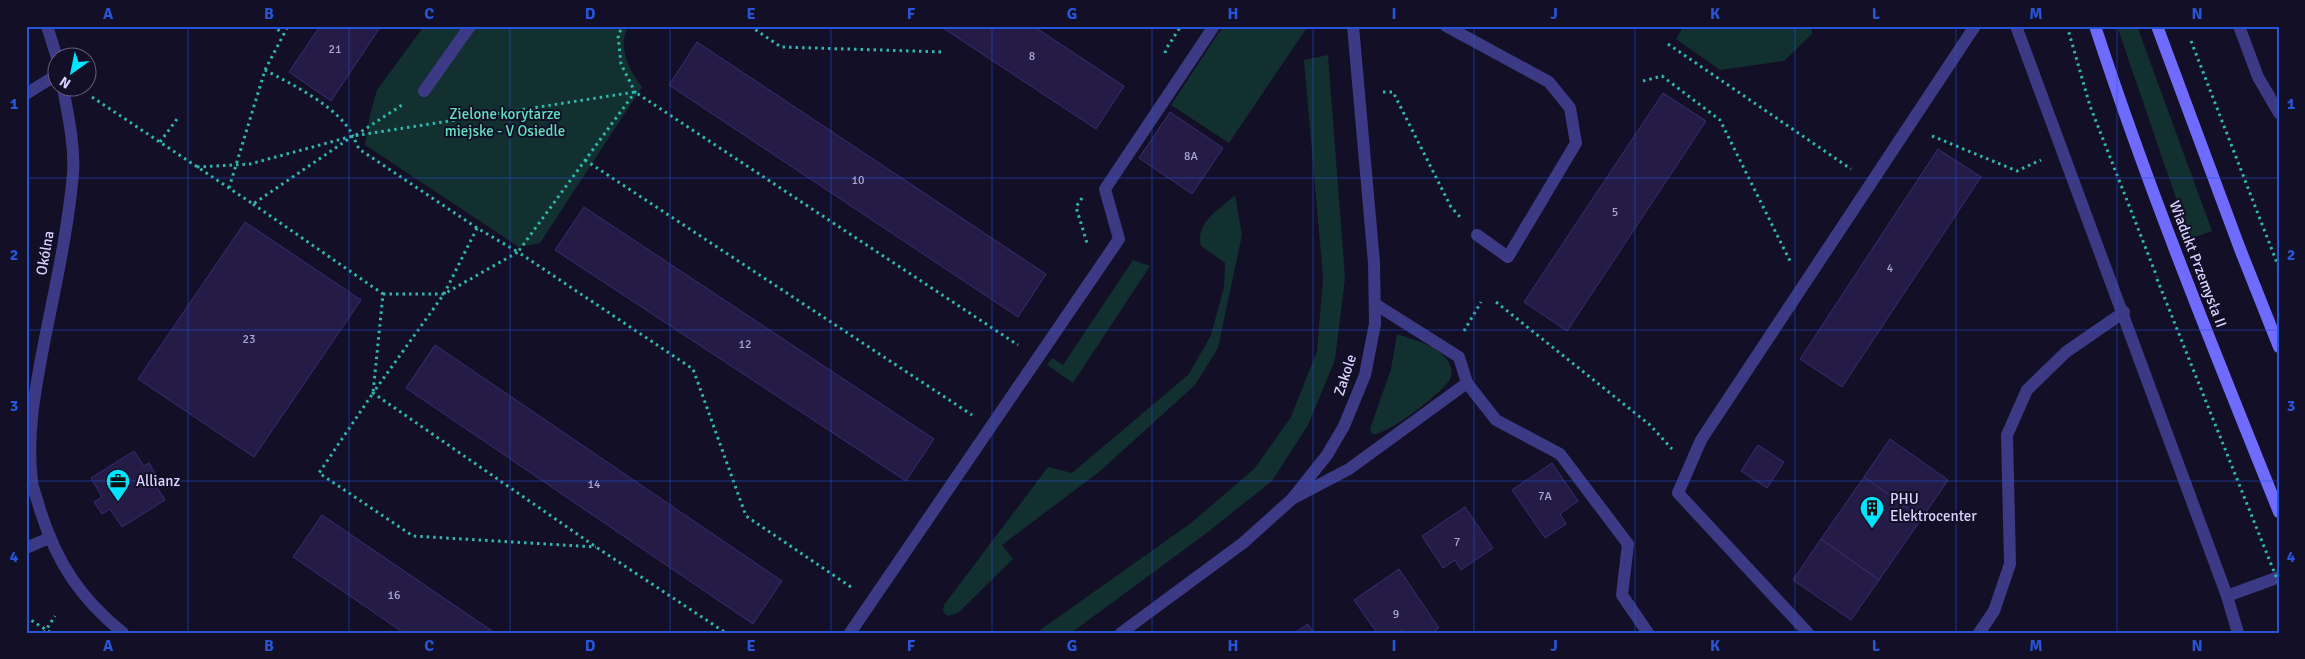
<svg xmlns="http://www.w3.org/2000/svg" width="2305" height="659" font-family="Signika,sans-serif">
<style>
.green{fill:#12302f}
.building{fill:#241b47;stroke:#3b2d73}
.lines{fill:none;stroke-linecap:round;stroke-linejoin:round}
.path{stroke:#2fb8b0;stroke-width:3;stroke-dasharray:2.5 4;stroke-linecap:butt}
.service{stroke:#3d3a85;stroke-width:12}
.pedestrian{stroke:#3d3a85;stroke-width:12}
.minor{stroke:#3d3a85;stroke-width:12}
.secondary{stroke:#6f6bff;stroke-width:12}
.path-bridge{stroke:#2fb8b0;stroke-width:3;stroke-dasharray:2.5 4;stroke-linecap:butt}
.grid{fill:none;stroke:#2655da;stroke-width:1;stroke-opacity:0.55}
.labels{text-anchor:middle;stroke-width:4;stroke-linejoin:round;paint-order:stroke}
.number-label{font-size:12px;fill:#aca6d1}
.park-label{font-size:15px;fill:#5fe0c0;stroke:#130f26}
.street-label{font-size:15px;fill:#d9d4ff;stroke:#130f26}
.poi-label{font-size:15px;fill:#d9d4ff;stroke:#130f26;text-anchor:start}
.neatline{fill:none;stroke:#2655da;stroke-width:2}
.grid-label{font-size:16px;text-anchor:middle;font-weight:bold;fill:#2655da}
</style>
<rect width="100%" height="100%" fill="#130f26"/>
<g class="green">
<path d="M424,26H628C617,47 629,70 642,87L540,243L519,247L365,145L370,115L377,90Z"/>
<path d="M1223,26H1308L1229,143L1171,105Z"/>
<path d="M1684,26H1811L1812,34L1784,61L1720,70L1676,39Z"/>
<path d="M2117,26H2137L2212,231L2190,239Z"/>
<path d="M1328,55L1345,278L1335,360L1308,425L1272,481L1204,535L1071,633H1036L1191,523L1255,468L1291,417L1317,351L1323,277L1304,60Z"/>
<path d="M1235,195L1242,235L1218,348L1195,385L1099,472L1002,545L1013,559L958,613L948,616L943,612L944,605L1048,467L1072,473L1189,374L1211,335L1224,287L1225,263L1201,246C1195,222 1219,210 1235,195Z"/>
<path d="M1133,260L1150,266L1073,383L1047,365L1052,358L1063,365Z"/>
<path d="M1397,334C1414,340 1447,348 1451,368C1452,371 1452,376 1450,379C1444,392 1385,437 1372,434L1370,429L1391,369Z"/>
</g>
<g class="building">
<path d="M320,26H381L331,101L289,72Z"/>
<path d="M940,26H1033L1124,86L1096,129Z"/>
<path d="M697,42L1046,274L1018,317L669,85Z"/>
<path d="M1663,93L1706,121L1567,331L1524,302Z"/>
<path d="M1170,112L1223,148L1192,194L1139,158Z"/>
<path d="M1938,149L1981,177L1842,387L1800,359Z"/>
<path d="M584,207L934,439L906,481L555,250Z"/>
<path d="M245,222L361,300L254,457L138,379Z"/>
<path d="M435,345L782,581L753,624L406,388Z"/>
<path d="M1890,439L1948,480L1922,518L1864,477Z"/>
<path d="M1758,445L1784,462L1767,488L1741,471Z"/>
<path d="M134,451L144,466L149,463L156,475L151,478L165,500L122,527L110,509L102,514L94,502L102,497L91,478Z"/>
<path d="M1552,463L1578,501L1560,514L1566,524L1545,538L1512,490Z"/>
<path d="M1864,477L1922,518L1879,580L1821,539Z"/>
<path d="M1465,507L1493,548L1461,570L1455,560L1443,568L1422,536Z"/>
<path d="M322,515L495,633H404L293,557Z"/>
<path d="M1821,539L1879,580L1851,620L1793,580Z"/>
<path d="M1399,569L1439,628L1432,633H1405L1403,629L1397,633H1377L1354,600Z"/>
<path d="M1308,624L1314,633H1294Z"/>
</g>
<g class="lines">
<g class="path">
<path d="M272,26L283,33"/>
<path d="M750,26L781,47L945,52"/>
<path d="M2067,26L2090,106L2157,277"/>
<path d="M2191,41L2279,268"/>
<path d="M1668,44L1851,169"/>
<path d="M1165,53L1166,49L1181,26"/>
<path d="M265,70C293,85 339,107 353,136"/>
<path d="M1643,81L1662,76L1720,120L1790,261"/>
<path d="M1383,92H1393L1451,207L1461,218"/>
<path d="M92,97L253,204L353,136L359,149L477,228L518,252L635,92L621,64L618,35L623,26"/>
<path d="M356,135L405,103"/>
<path d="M1932,136L2017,171L2041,160"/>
<path d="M160,142L177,119"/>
<path d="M585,160L972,415"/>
<path d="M197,167L250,164L353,136L635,92L1018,345"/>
<path d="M229,188L265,70L288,26"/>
<path d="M1082,198L1076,207L1087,243"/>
<path d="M253,204L383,294L373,393L319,473L413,536L596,547"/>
<path d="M477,228L444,294L373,393L596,547L726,633"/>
<path d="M383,294H444L518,252L693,369L746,516L851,587"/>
<path d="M1496,302L1650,425L1672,449"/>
<path d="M1464,331L1481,302"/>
<path d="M26,617L51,633"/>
<path d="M44,633L55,616"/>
</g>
<g class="service">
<path d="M1446,26L1549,82L1570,108L1576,143L1508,257L1477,235"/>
<path d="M2016,26L2227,596L2238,633"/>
<path d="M2239,26L2258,77L2279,113"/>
<path d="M26,94L58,74"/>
<path d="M1467,383L1496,420L1560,454L1628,544L1622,595L1648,633"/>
<path d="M1292,499L1349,469L1467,383L1459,357L1375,304"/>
<path d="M26,548L49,538"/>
<path d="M2227,596L2279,577"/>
<path d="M850,633L1119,239L1105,189L1214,26"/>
<path d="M1808,633L1678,493L1701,440L1975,26"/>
<path d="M1979,633L1994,611L2010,564L2007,435L2027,390L2066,352L2124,312"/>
</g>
<path class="pedestrian" d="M424,91L470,26"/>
<g class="minor">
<path d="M47,26L58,61"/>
<path d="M63,88C68,115 75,146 73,174C68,229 56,284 45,338C36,385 26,433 32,481C33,490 38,501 40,510C57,563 80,598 123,633"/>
<path d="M1121,633L1243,543L1292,499L1327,455L1344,426L1365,375L1375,324L1374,263L1353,26"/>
</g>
<g class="secondary">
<path d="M2095,26C2149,191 2214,351 2279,512"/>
<path d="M2157,26L2240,249L2279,347"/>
</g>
<path class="path-bridge" d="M2157,279L2279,584"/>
</g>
<path class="grid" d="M188,26V633M349,26V633M510,26V633M670,26V633M831,26V633M992,26V633M1152,26V633M1313,26V633M1474,26V633M1635,26V633M1795,26V633M1956,26V633M2117,26V633M26,178H2279M26,330H2279M26,481H2279"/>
<defs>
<symbol id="office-pin" viewBox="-11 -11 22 30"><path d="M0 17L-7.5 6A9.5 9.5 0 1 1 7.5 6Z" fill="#00e5ff" stroke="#130f26"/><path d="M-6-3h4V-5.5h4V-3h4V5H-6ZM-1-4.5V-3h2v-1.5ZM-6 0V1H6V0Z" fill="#111"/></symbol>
<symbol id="building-pin" viewBox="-11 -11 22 30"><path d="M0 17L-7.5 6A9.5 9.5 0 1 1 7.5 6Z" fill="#00e5ff" stroke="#130f26"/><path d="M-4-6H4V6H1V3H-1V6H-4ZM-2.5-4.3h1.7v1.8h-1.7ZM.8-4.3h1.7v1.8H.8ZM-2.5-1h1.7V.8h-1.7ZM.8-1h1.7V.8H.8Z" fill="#111"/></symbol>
</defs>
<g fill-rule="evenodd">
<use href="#office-pin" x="104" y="467" width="28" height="38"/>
<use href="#building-pin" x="1858" y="494" width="28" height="38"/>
</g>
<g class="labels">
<g class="number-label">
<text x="335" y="53">21</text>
<text x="1032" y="60">8</text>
<text x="1191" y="160">8A</text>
<text x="858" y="184">10</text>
<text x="1615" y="216">5</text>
<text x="1890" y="272">4</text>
<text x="249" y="343">23</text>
<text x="745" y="348">12</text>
<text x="594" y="488">14</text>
<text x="1545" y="500">7A</text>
<text x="1457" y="546">7</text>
<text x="394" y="599">16</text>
<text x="1396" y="618">9</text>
</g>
<g class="park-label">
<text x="505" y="119">Zielone korytarze<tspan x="505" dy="17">miejske - V Osiedle</tspan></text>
</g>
<g class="street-label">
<text transform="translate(45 253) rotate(-80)" y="5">Okólna</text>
<text transform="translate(2198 264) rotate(69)" y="5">Wiadukt Przemysła II</text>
<text transform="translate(1345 375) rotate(-72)" y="5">Zakole</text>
</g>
<g class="poi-label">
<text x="136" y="486">Allianz</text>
<text x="1890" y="504">PHU<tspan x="1890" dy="17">Elektrocenter</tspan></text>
</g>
</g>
<rect width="2305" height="659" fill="none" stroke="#130f26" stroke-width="55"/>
<g transform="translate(72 72) rotate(213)"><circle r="24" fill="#130f26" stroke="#625e7d"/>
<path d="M0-4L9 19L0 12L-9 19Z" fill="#00e5ff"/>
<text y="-8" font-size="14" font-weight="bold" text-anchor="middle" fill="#d9d4ff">N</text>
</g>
<rect x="28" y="28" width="2250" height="604" class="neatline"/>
<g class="grid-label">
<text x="108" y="19">A</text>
<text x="269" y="19">B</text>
<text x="429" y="19">C</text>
<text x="590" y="19">D</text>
<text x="751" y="19">E</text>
<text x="911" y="19">F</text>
<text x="1072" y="19">G</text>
<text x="1233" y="19">H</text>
<text x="1394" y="19">I</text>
<text x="1554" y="19">J</text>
<text x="1715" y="19">K</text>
<text x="1876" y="19">L</text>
<text x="2036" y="19">M</text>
<text x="2197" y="19">N</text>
<text x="14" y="109">1</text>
<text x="2291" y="109">1</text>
<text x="14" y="260">2</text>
<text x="2291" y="260">2</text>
<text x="14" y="411">3</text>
<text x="2291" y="411">3</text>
<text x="14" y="562">4</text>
<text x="2291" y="562">4</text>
<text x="108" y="651">A</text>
<text x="269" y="651">B</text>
<text x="429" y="651">C</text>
<text x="590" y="651">D</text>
<text x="751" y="651">E</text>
<text x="911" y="651">F</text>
<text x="1072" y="651">G</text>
<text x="1233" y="651">H</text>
<text x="1394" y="651">I</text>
<text x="1554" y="651">J</text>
<text x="1715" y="651">K</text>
<text x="1876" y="651">L</text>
<text x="2036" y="651">M</text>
<text x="2197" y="651">N</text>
</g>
</svg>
